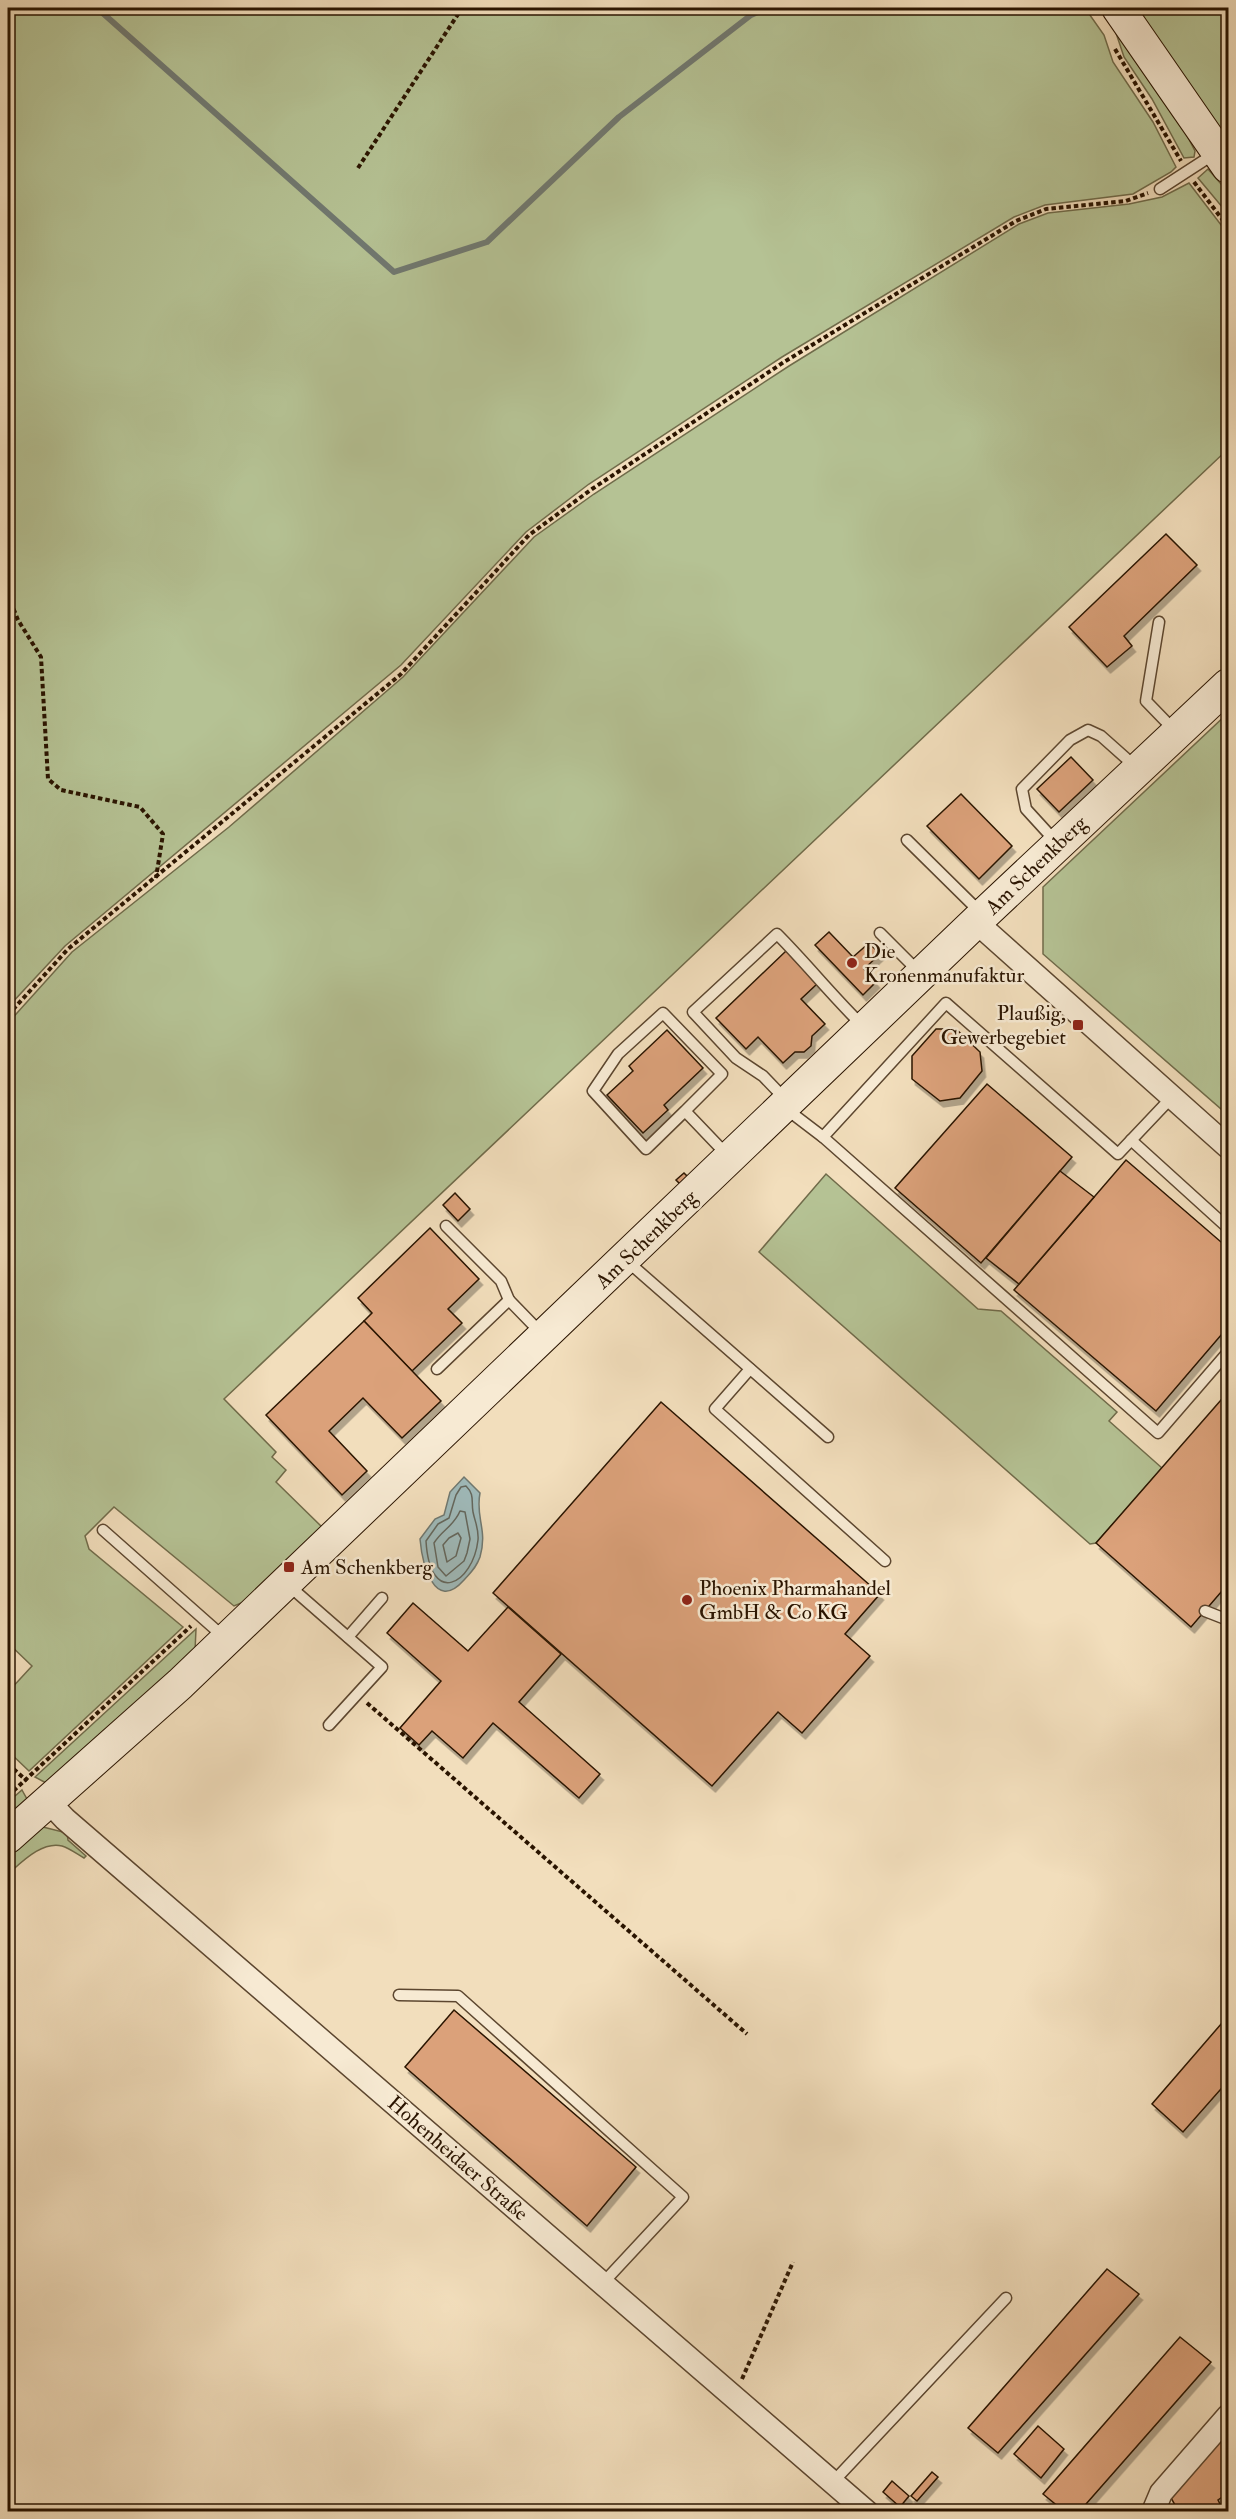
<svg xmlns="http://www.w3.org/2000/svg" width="1236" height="2519" font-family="'IM FELL Double Pica',serif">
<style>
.green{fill:#b5c294;stroke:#706b4a;stroke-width:1.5}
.water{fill:#9fbaba;stroke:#707870;stroke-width:1.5}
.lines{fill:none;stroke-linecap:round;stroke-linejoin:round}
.shore{stroke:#64675d;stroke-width:1.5}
.stream{stroke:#707870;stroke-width:6}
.building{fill:#dba17a;stroke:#2a1400;stroke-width:1.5;filter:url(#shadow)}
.lane-casing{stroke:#5c462f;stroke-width:13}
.street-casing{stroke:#5c462f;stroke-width:25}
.secondary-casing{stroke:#2a1400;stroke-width:34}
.path{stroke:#2a1400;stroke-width:4;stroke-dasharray:4.5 3;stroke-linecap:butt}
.lane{stroke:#f7ead3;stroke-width:10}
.street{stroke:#f7ead3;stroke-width:22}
.secondary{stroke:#f7ead3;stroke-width:32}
.poi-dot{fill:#8f2418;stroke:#f7ead3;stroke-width:2}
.labels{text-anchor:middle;stroke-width:5;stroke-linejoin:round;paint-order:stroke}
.street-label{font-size:21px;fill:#2a1400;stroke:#f7ead3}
.poi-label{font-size:21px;fill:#2a1400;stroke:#f7ead3;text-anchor:start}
</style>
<defs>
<filter id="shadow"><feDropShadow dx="3.5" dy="6" stdDeviation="0" flood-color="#0004"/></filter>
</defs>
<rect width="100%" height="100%" fill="#f2debc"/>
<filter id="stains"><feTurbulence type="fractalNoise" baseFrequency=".00333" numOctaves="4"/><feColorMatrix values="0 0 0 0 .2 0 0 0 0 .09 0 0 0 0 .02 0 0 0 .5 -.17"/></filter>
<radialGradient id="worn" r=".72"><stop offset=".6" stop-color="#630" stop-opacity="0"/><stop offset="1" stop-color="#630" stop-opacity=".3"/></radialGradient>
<g class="green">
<path d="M8,8H1085L1104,35L1113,62L1153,122L1176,167L1171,172L1133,194L1045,205L1014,217L782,357L589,484L526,532L401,665L65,946L8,1007Z"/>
<path d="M1133,8H1228V145Z"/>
<path d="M1113,24L1169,101L1195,151L1194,157L1184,158L1152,99L1124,57Z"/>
<path d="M1208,169L1228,192V214L1198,178Z"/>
<path d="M1189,183L1228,234V449L224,1399L276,1452L272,1457L286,1470L276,1482L323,1528L246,1601L234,1606L114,1507L85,1536L89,1549L183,1627L29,1771L8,1751V1692L32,1666L8,1643V1023L72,952L229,827L403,677L534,537L594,494L789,366L1019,224L1048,213L1129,204L1162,197Z"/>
<path d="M1228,713V1115L1043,954V887Z"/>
<path d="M826,1174L978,1309L1001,1311L1117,1412L1109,1421L1162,1468L1096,1543L1090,1544L759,1252Z"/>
<path d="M196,1629L195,1651L48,1784L35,1777Z"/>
<path d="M22,1790L28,1801L8,1824V1802Z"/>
<path d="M43,1827L67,1833L68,1840L86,1856L84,1858C77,1854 69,1848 62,1846C42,1841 22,1862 8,1874V1853Z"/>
</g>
<path class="water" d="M464,1477L480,1493C475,1518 488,1529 480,1557C476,1568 471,1572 464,1580C434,1614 422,1562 420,1539L435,1519L444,1515L450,1492Z"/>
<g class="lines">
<g class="shore">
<path d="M466,1486C475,1495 471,1501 473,1512C475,1522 479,1529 478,1540C473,1584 430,1608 426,1541L438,1524L449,1518L456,1495L461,1487Z"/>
<path d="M460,1511L465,1512L470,1539L467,1553L464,1561L446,1576L438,1567L434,1543C442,1530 454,1526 460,1511Z"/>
<path d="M458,1533L461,1538L456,1556L447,1562L443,1545L449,1538Z"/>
</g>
<path class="stream" d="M97,8L394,272L487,242L619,117L751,15L767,8"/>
</g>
<g class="building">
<path d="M1166,534L1197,565L1124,636L1132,646L1107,667L1069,627Z"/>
<path d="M1071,757L1093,780L1059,812L1037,789Z"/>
<path d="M961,794L1012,846L979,879L927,826Z"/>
<path d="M829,932L853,957L869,943L880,954L864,969L876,982L863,995L815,945Z"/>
<path d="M786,951L817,984L801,999L825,1024L812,1036L811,1046L804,1052H795L783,1063L758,1037L746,1049L716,1018Z"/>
<path d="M936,1029H956L980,1052L982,1071L960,1098L940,1101L912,1079V1056Z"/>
<path d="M667,1030L703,1068L664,1105L668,1110L643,1133L607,1095L633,1071L629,1066Z"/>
<path d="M987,1084L1072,1157L981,1263L895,1188Z"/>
<path d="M1126,1160L1228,1248V1327L1156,1411L1014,1290Z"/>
<path d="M1060,1171L1094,1197L1019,1284L986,1258Z"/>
<path d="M684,1173L689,1178L681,1185L676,1180Z"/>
<path d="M455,1193L470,1209L458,1221L443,1205Z"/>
<path d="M430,1228L479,1279L448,1309L462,1323L412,1371L364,1321L372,1313L358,1298Z"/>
<path d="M364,1321L441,1401L402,1438L363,1398L329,1431L367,1471L342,1495L266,1415Z"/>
<path d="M1228,1392V1584L1191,1627L1096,1543Z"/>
<path d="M661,1402L880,1594L845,1634L870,1656L802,1733L778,1712L712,1786L493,1593Z"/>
<path d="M413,1603L468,1651L508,1607L561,1654L519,1702L600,1774L579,1798L493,1723L463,1758L432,1731L419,1745L400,1728L441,1681L387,1633Z"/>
<path d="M454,2010L636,2167L587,2226L405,2067Z"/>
<path d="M1228,2016V2081L1183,2132L1152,2104Z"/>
<path d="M1107,2269L1139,2294L998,2453L968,2428Z"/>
<path d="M1180,2337L1211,2362L1079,2512H1065L1043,2494Z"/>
<path d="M1038,2426L1064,2449L1041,2478L1014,2454Z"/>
<path d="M1228,2430V2493L1218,2500L1224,2512H1179L1170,2496Z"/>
<path d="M932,2472L938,2477L917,2501L911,2496Z"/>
<path d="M892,2481L909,2496L900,2507L883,2492Z"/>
</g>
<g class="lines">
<defs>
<g id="lane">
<path d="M1160,189L1214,154"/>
<path d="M1159,622L1146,701L1176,732"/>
<path d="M907,840L981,913"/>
<path d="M1057,843L1026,809L1022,789L1070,740L1088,730L1101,736L1137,768"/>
<path d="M880,933L919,972"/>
<path d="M786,1100L763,1076L736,1058L693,1012L777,934C807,964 833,997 864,1027"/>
<path d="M785,1108L823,1137L946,1003L1118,1154L1172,1097"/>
<path d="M685,1111L722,1074L663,1013L618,1054L593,1091L646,1149L685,1111L728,1156"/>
<path d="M823,1137L1158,1433L1228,1352"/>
<path d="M1131,1140L1228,1228"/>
<path d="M446,1226L501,1281L509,1300"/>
<path d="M627,1261L828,1437"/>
<path d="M437,1369L509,1300L542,1334"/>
<path d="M750,1369L715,1409L885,1561"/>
<path d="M103,1530L225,1638"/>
<path d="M287,1584L382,1667L329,1725"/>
<path d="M1205,1611L1228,1620"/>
<path d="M348,1637L382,1598"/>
<path d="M399,1995L458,1996L683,2197L603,2283"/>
<path d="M833,2482L1006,2298"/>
</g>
<g id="street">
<path d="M976,922L1228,1147"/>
<path d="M49,1802L65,1819L867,2512"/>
<path d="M1153,2512L1161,2493L1228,2416"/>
</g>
<g id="secondary">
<path d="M1118,8L1228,167"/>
<path d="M8,1837L180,1684L983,915L1228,685"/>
</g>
</defs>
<use href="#lane" class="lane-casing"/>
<use href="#street" class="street-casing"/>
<use href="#secondary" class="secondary-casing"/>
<g class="path">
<path d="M1115,49L1181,161"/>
<path d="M358,168L462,8"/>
<path d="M1194,182L1228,227"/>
<path d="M8,595L18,620L41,657L48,779L61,790L140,807L163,834L156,878"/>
<path d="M8,1015L68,949L400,675L529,535L592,489L784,362L1016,221L1046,209L1126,201L1148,193"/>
<path d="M367,1703L747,2034"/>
<path d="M8,1764L27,1781"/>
<path d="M8,1796L191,1626"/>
<path d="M742,2379L793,2262"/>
</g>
<use href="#lane" class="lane"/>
<use href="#street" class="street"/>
<use href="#secondary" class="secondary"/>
</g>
<g class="poi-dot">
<circle cx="852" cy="963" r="6"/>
<rect x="1072" y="1019" width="12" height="12" rx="3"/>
<rect x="283" y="1561" width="12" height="12" rx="3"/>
<circle cx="687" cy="1600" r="6"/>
</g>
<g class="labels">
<g class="street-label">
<text transform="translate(1036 865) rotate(-44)" y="7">Am Schenkberg</text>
<text transform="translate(646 1239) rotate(-44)" y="7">Am Schenkberg</text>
<text transform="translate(458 2158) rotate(41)" y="7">Hohenheidaer Straße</text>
</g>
<g class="poi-label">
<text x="864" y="958">Die<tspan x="864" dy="24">Kronenmanufaktur</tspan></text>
<text x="1066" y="1020" text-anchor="end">Plaußig,<tspan x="1066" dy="24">Gewerbegebiet</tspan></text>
<text x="301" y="1574">Am Schenkberg</text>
<text x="699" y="1595">Phoenix Pharmahandel<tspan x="699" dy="24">GmbH &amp; Co KG</tspan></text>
</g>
</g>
<rect width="1236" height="2519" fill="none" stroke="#f2debc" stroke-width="30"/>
<rect x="9" y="9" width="1218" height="2501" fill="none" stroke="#2a1400" stroke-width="3"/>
<rect x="15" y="15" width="1206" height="2489" fill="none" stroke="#2a1400" stroke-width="1.5"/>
<rect width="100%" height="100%" filter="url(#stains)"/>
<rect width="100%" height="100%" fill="url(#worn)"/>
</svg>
